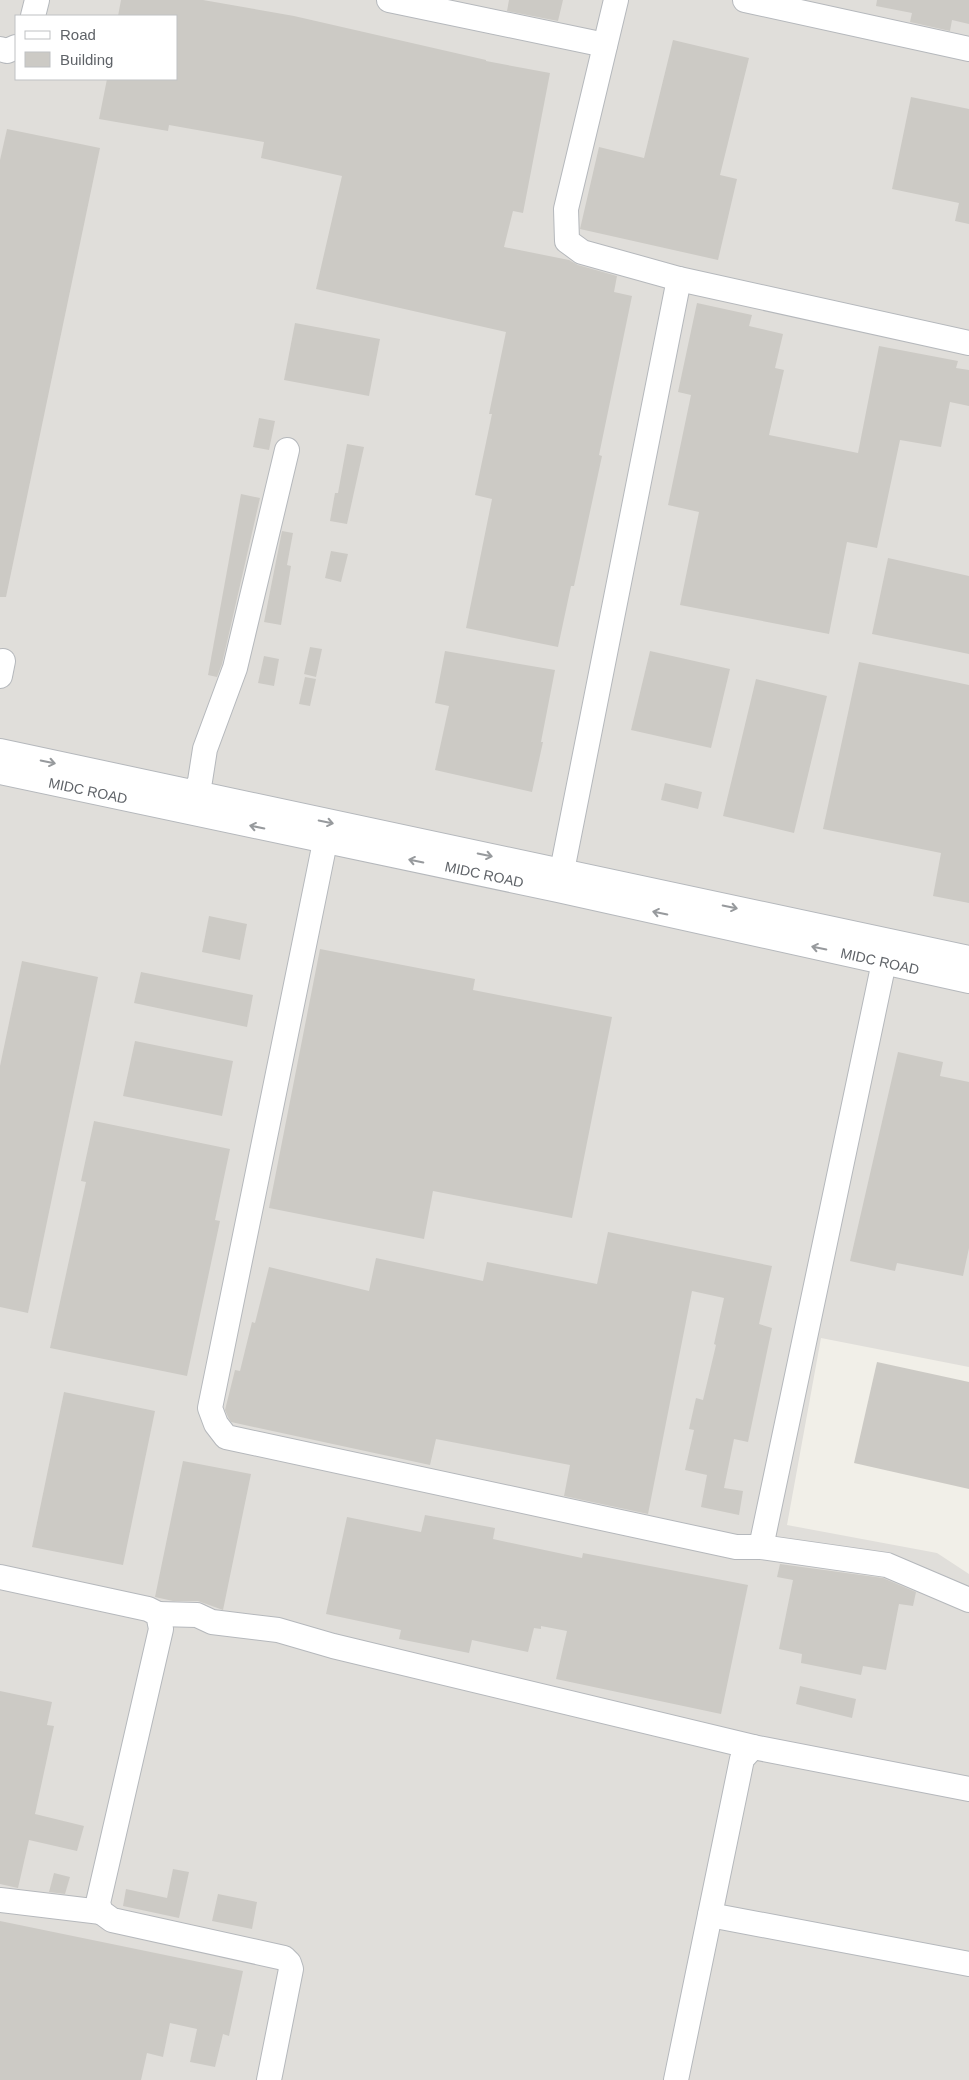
<svg xmlns="http://www.w3.org/2000/svg" width="969" height="2080" font-family="Helvetica,sans-serif">
<style>
.industrial{fill:#e0deda;fill-rule:evenodd}
.building{fill:#cccac5}
.lines{fill:none;stroke-linecap:round;stroke-linejoin:round}
.minor-casing{stroke:#b5b8bc;stroke-width:26}
.minor{stroke:#fff;stroke-width:24}
.oneway{stroke:#979a9d}
.labels{text-anchor:middle;stroke-width:5;stroke-linejoin:round;paint-order:stroke}
.street-label{font-size:14px;fill:#5f6368;stroke:#fff}
</style>
<rect width="100%" height="100%" fill="#f1efe8"/>
<path class="industrial" d="M0,0H969V1367L821,1338L787,1525L937,1553L969,1574V2080H0ZM16,16H176V79H16Z"/>
<g class="building">
<path d="M121,0H203L294,16L486,60V61L550,73L523,213L513,211L504,247L569,260L578,265L617,276L614,292L632,296L599,455L602,456L574,586H571L558,647L466,628L492,499L475,495L492,414H489L506,332L316,289L342,176L261,158L264,142L169,125L168,131L99,119L107,79H176V16H118Z"/>
<path d="M509,0H563L558,21L507,11Z"/>
<path d="M877,0H969V24L952,20L950,31L910,22L912,13L876,6Z"/>
<path d="M673,40L749,58L720,175L737,179L718,260L580,229L599,147L644,158Z"/>
<path d="M911,97L969,109V224L955,221L959,203L892,189Z"/>
<path d="M7,129L100,148L6,597H0V160Z"/>
<path d="M697,303L752,315L749,326L783,334L775,368L784,370L769,435L858,453L879,346L958,361L956,368L969,370V406L950,402L941,447L900,440L877,548L847,542L829,634L680,605L699,512L668,505L691,395L678,392Z"/>
<path d="M295,323L380,339L369,396L284,380Z"/>
<path d="M259,418L275,421L269,450L253,447Z"/>
<path d="M347,444L364,447L347,524L330,521L335,493H338Z"/>
<path d="M241,494L260,498L222,664L217,677L208,675Z"/>
<path d="M282,531L293,533L287,565L291,566L281,625L264,622Z"/>
<path d="M331,551L348,554L341,582L325,578Z"/>
<path d="M888,558L969,576V654L872,634Z"/>
<path d="M310,647L322,649L316,677L304,674Z"/>
<path d="M445,651L555,670L541,742H543L532,792L435,770L449,706L435,703Z"/>
<path d="M650,651L730,669L711,748L631,730Z"/>
<path d="M264,656L279,659L274,686L258,683Z"/>
<path d="M859,662L969,685V903L933,896L941,853L823,829Z"/>
<path d="M305,677L316,679L310,706L299,704Z"/>
<path d="M756,679L827,696L794,833L723,816Z"/>
<path d="M665,783L702,792L698,809L661,800Z"/>
<path d="M209,916L247,924L240,960L202,952Z"/>
<path d="M320,949L475,979L473,990L612,1017L572,1218L433,1191L424,1239L269,1208Z"/>
<path d="M22,961L98,977L28,1313L0,1307V1066Z"/>
<path d="M141,972L253,995L247,1027L134,1003Z"/>
<path d="M135,1041L233,1061L222,1116L123,1096Z"/>
<path d="M898,1052L943,1062L940,1076L969,1082V1248L963,1276L897,1263L895,1271L850,1261Z"/>
<path d="M94,1121L230,1149L215,1220L220,1221L187,1376L50,1348L86,1182L81,1181Z"/>
<path d="M608,1232L772,1266L759,1324L772,1328L748,1442L734,1439L724,1488L743,1491L739,1515L701,1507L707,1475L685,1470L694,1430L689,1429L696,1398L703,1400L716,1345L714,1344L724,1298L692,1291L648,1514L564,1496L570,1465L436,1439L430,1465L231,1422L228,1417L225,1410L235,1370L240,1371L252,1322L255,1323L269,1267L369,1291L376,1258L483,1281L487,1262L597,1284Z"/>
<path d="M877,1362L969,1382V1489L854,1463Z"/>
<path d="M64,1392L155,1411L123,1565L32,1547Z"/>
<path d="M183,1461L251,1474L223,1610L198,1601H173L155,1597Z"/>
<path d="M425,1515L495,1528L493,1539L582,1558L583,1553L748,1585L721,1714L556,1679L567,1631L541,1626V1629L534,1628L528,1652L472,1640L469,1653L399,1639L401,1630L326,1614L347,1517L421,1532Z"/>
<path d="M780,1564L883,1578L916,1592L913,1606L899,1604L886,1670L863,1666L861,1675L801,1663L802,1654L779,1649L793,1580L777,1577Z"/>
<path d="M800,1686L856,1699L852,1718L796,1704Z"/>
<path d="M0,1691L52,1702L47,1725L54,1726L35,1814L84,1826L77,1851L29,1840L18,1888L0,1884Z"/>
<path d="M173,1869L189,1872L179,1918L123,1906L126,1889L167,1898Z"/>
<path d="M54,1873L70,1877L65,1894L49,1892Z"/>
<path d="M218,1894L257,1902L252,1929L212,1921Z"/>
<path d="M0,1921L243,1971L229,2036L223,2034L215,2067L190,2062L197,2029L170,2023L163,2057L147,2053L141,2080H0Z"/>
</g>
<g class="lines">
<defs>
<g id="minor">
<path d="M389,0L605,45"/>
<path d="M616,0L566,209L567,241L582,252L679,279L969,343"/>
<path d="M745,0L969,49"/>
<path d="M33,16L37,0"/>
<path d="M0,49L7,51L16,47"/>
<path d="M0,676L3,661"/>
<path d="M0,751L969,958"/>
<path id="s1" d="M0,772L558,890L969,981"/>
<path d="M194,794L200,781L205,749L235,668L287,450"/>
<path d="M325,842L210,1408L216,1424L226,1437L736,1547H761L884,962"/>
<path d="M559,886L679,279"/>
<path d="M761,1547L887,1565L969,1600"/>
<path d="M0,1577L148,1609L158,1614L161,1629L98,1903L101,1912L112,1920L284,1958L289,1963L291,1969L269,2080"/>
<path d="M158,1614L197,1615L212,1622L278,1630L333,1646L753,1747"/>
<path d="M0,1900L101,1912"/>
<path d="M710,1915L969,1964"/>
<path d="M676,2080L742,1759L753,1747L969,1789"/>
</g>
</defs>
<use href="#minor" class="minor-casing"/>
<use href="#minor" class="minor"/>
</g>
<defs><path id="oneway-shaft" d="M-6 0H5M1.5-3L5.5 0L1.5 3" fill="none" stroke-width="1.6" stroke-linecap="round" stroke-linejoin="round" transform="scale(1.25)"/></defs>
<g class="oneway">
<use href="#oneway-shaft" transform="translate(48 762) rotate(12)"/>
<use href="#oneway-shaft" transform="translate(326 822) rotate(12)"/>
<use href="#oneway-shaft" transform="translate(257 827) rotate(-168)"/>
<use href="#oneway-shaft" transform="translate(485 855) rotate(12)"/>
<use href="#oneway-shaft" transform="translate(416 861) rotate(-168)"/>
<use href="#oneway-shaft" transform="translate(730 907) rotate(12)"/>
<use href="#oneway-shaft" transform="translate(660 913) rotate(-168)"/>
<use href="#oneway-shaft" transform="translate(819 948) rotate(-168)"/>
</g>
<g class="labels">
<g class="street-label">
<text dy="5" stroke="none"><textPath href="#s1" startOffset="90">MIDC ROAD</textPath></text>
<text dy="5" stroke="none"><textPath href="#s1" startOffset="495">MIDC ROAD</textPath></text>
<text dy="5" stroke="none"><textPath href="#s1" startOffset="900">MIDC ROAD</textPath></text>
</g>
</g>
<rect x="15" y="15" width="162" height="65" fill="#ffffff" stroke="#bfc1c3"/>
<rect x="25" y="31" width="25" height="8" fill="#ffffff" stroke="#bfc1c3"/>
<text x="60" y="40" font-size="15" fill="#5f6368">Road</text>
<rect x="25" y="52" width="25" height="15" fill="#cccac5" stroke="#bfc1c3"/>
<text x="60" y="65" font-size="15" fill="#5f6368">Building</text>
</svg>
